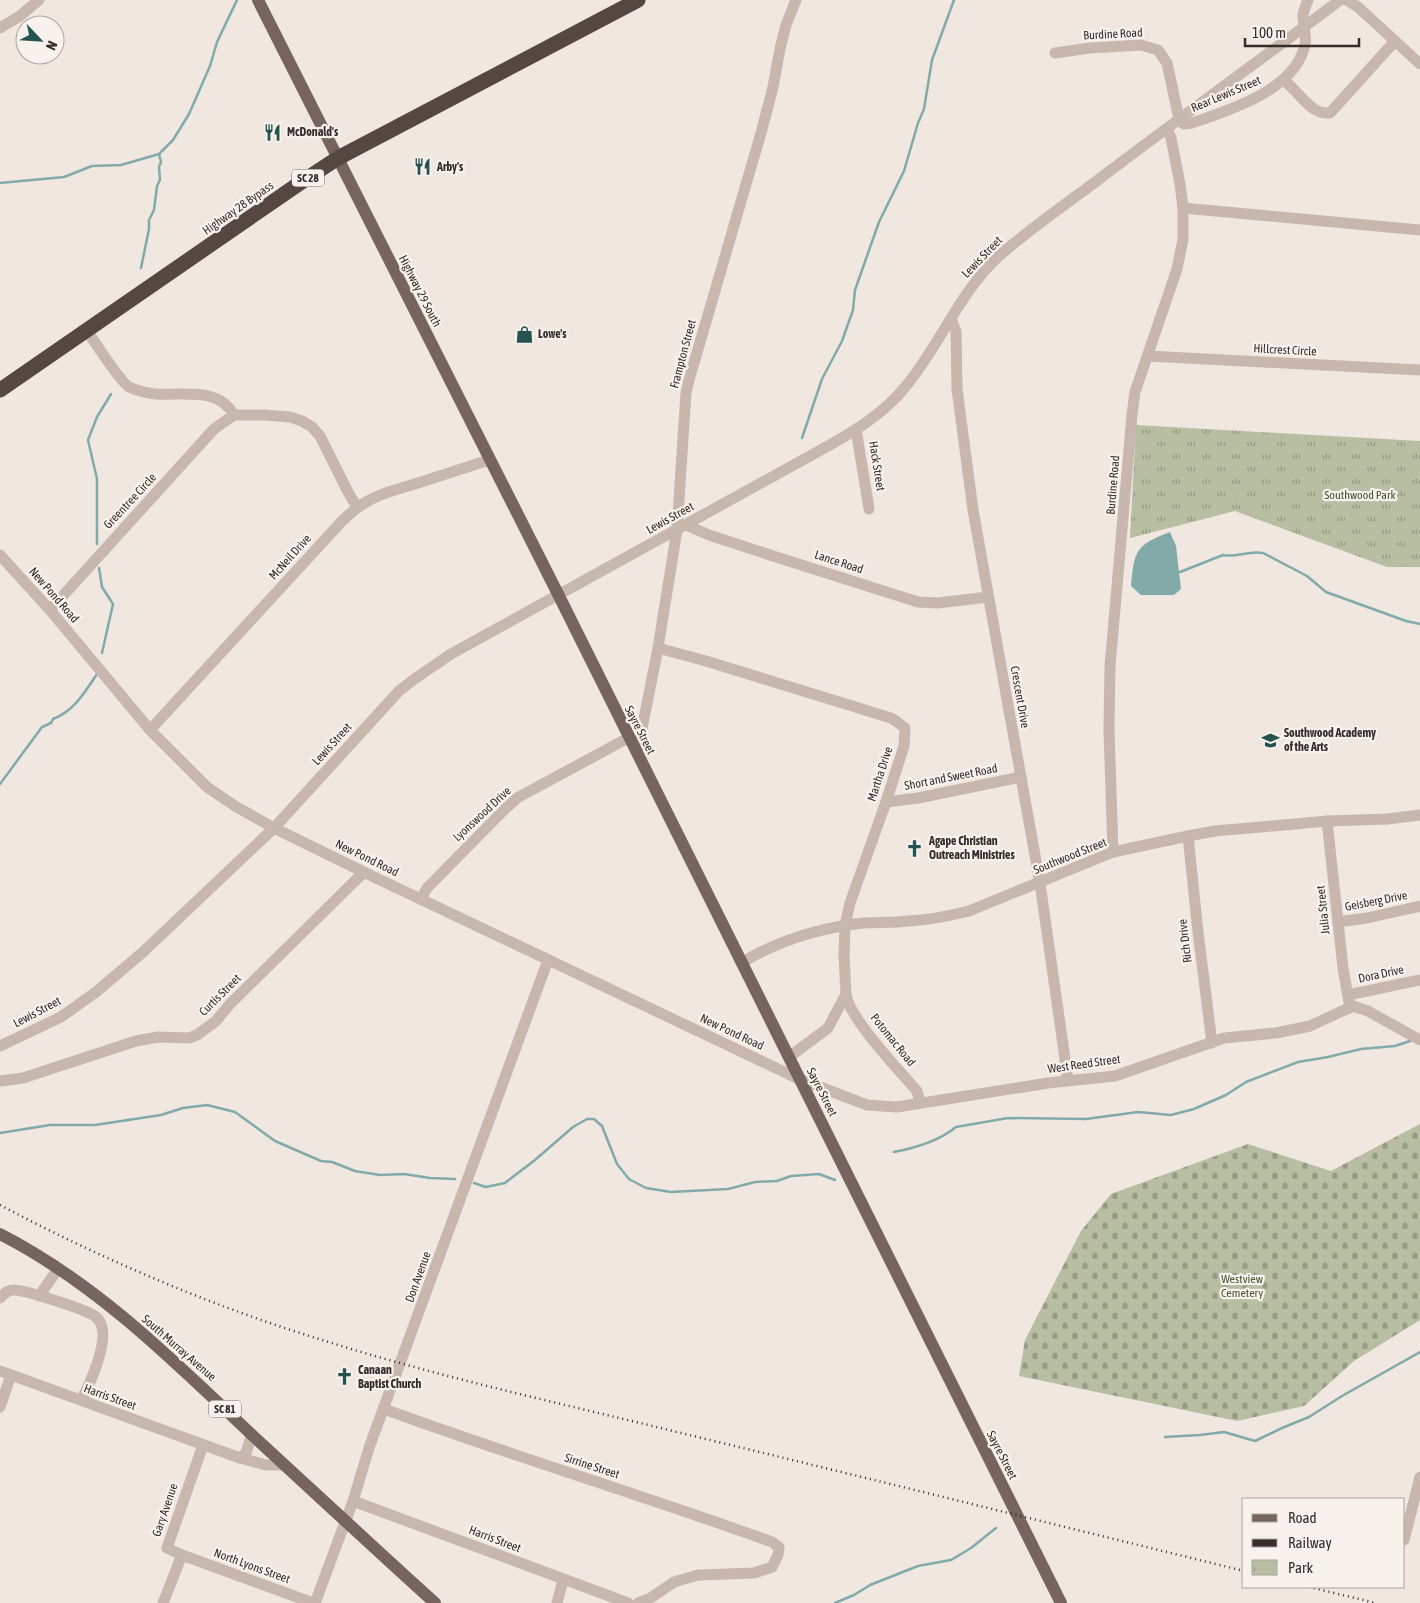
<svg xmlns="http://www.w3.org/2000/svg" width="1420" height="1603" font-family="'Asap Condensed',sans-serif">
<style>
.cemetery{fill:url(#cemetery-stones)}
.park{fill:url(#park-tufts)}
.water{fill:#82aaa8}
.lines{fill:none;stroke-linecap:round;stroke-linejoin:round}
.stream{stroke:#82aaa8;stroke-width:2.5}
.minor{stroke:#c7b7ad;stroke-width:11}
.major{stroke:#76645e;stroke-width:12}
.highway{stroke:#564743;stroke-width:15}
.rail{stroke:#362d2b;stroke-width:2.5;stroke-dasharray:1 4;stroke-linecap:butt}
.labels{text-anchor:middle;stroke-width:4.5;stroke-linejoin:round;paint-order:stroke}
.shield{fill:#f8f2ec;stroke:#706865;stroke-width:1}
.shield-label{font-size:11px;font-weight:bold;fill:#362d2b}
.street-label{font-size:12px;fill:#362d2b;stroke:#f8f2ec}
.poi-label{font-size:12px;font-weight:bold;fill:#362d2b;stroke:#f8f2ec;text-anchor:start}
.park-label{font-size:12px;fill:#495232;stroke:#f8f2ec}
</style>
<defs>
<pattern id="cemetery-stones" width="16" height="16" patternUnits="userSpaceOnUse" patternTransform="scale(1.25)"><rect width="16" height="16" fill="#b7bea2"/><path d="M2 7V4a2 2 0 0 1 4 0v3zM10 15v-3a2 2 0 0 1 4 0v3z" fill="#969b84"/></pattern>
<pattern id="park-tufts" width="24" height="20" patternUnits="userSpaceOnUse" patternTransform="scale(1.25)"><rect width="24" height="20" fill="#b7bea2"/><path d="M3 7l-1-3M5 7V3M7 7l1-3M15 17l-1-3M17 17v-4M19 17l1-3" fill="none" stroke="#969b84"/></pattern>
</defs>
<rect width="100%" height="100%" fill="#f0e7e0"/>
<path class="cemetery" d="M1420,1124V1320L1354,1361L1304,1406L1237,1421L1019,1376L1025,1340L1081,1231L1111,1194L1248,1144L1331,1171Z"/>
<path class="park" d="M1136,425L1420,441V567H1387L1235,511L1130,538Z"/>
<path class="water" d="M1170,532L1176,546L1181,589L1174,595H1141L1131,586C1134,550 1136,545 1170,532Z"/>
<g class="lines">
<g class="stream">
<path d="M0,183L64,177L92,166L121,165L159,154L173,140L189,114L210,66L217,42L237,0"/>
<path d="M141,268L149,229V220L154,210L157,186L160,180L159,167L161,162L159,154"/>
<path d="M802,438L822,379L842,341L853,310L855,290L879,222L904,171L918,123L924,109L932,60L954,0"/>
<path d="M97,544V479L88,440L97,417L111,394"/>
<path d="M99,568L102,587L113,604L102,653"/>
<path d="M1180,572L1223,555C1237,558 1249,550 1263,553L1307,576L1326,592L1406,621L1420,624"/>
<path d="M0,784L42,727L51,723L53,719C74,711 85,692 97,674"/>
<path d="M0,1133L50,1125H95L161,1115L183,1108L207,1105L235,1112L275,1141L321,1161L332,1162L355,1171L380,1175L404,1174L430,1178L455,1179"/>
<path d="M894,1152C915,1148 939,1141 956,1127L1008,1118L1086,1119L1138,1112L1171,1115L1194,1109L1226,1095L1246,1082L1298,1062L1328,1057L1361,1049L1395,1046L1413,1040"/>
<path d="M474,1183L486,1187L505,1183L535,1160L573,1127L587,1119H594L602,1126L617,1164L629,1179L646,1188L671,1192L728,1189L755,1182L777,1181L791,1176L819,1174L835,1180"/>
<path d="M1165,1437L1200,1435L1224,1432L1255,1441L1282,1428L1309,1417L1342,1396L1420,1352"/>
<path d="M835,1603L854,1595L870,1585L918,1566L951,1560L971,1548L996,1528"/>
</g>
<g class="minor">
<path d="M1347,0L1358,7L1420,64"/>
<path d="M0,28L20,16L39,0"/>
<path d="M1055,53L1090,48L1141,45L1158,50L1167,63L1179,119L1184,124L1192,123C1230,110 1295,90 1305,45C1307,36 1303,25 1303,15C1304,10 1306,5 1308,0"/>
<path d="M1283,80C1299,90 1309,115 1330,113L1395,41"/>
<path d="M1183,208L1420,230"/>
<path d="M951,319L956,331L957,389L973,510L1040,883L1068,1080"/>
<path d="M87,331C95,342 120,382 129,387C136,390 147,393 155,394C182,396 218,386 234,415"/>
<path d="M1148,356L1420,370"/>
<path d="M856,429L869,509"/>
<path d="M686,525L709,535L773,556L918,602L938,603L988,597"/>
<path d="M0,555L50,610L150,730L207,787L235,806L274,828L374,877L799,1079L867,1105L897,1107L1048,1083L1115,1076L1224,1038L1276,1033L1310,1026L1353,1006L1368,1011L1420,1040"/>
<path d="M50,610L214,429L234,415H264L290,417L302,421L312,427L320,436L348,492L357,507"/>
<path d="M658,648L706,661L891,718L896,721L905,728L904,746L886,802L850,903L845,925L844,956L846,994L828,1028L789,1057"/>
<path d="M150,730L343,520C369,495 386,493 418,483C442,475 465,468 489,460"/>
<path d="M637,754L658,648L677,530L686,393L689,380L761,133L773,87L780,49L786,25L796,0"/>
<path d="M886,802L918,798L1021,777"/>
<path d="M1327,821L1343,968L1350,1008"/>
<path d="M1188,836L1198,932L1212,1043"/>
<path d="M1113,852L1109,730L1110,666L1132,415L1135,392L1177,269L1183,239V208L1180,184L1171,138L1167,129"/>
<path d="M421,899L427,888L503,811L517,798L628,738"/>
<path d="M1338,922L1367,918L1420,906"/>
<path d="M741,963C779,940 819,928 863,923C879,922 894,923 909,921C930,920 949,916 969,911L1113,852L1188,836L1215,831L1273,826L1327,821L1388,819L1420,815"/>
<path d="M846,994C848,1017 900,1071 917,1091L920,1102"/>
<path d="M1348,995L1420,980"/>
<path d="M0,1046L61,1017L96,992L142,953L274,828L399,691L413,680L451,654L819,451C850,434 883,415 906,386C940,345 959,293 998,257C1028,230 1062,207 1094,183C1175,121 1258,62 1340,0"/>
<path d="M0,1081L23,1078L136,1041L158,1037L189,1038L197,1035L216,1021L230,1004L364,872"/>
<path d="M39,1296L58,1269"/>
<path d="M0,1298C4,1294 7,1290 13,1290C23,1289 88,1310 96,1317C98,1319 100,1321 101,1324C109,1342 90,1384 81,1400"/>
<path d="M0,1371L240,1458L266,1465H285"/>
<path d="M0,1407L11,1375"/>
<path d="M384,1409C512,1456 643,1495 772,1542L779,1547L778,1555L772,1567L754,1573L698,1575L674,1582L649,1599L638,1603"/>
<path d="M240,1458L246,1453L252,1434"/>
<path d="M353,1501L628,1603"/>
<path d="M1404,1540L1420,1477"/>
<path d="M182,1555L313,1603"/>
<path d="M163,1603L182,1555L167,1548L203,1445"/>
<path d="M315,1603L353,1501L370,1445L548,960"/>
<path d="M557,1603L563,1580"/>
</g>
<g class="major">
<path d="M258,0L558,594L1061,1603"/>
<path d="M0,1234C96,1283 174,1361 251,1434C312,1490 373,1547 435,1603"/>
</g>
<path class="highway" d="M0,390L300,183L338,158L638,0"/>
<g class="rail">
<path d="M0,1205C102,1259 209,1305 319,1339C435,1376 555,1402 673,1431C863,1477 1053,1524 1244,1571"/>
<path d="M1309,1587L1376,1603"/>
</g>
</g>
<defs>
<symbol id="restaurant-bare" viewBox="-9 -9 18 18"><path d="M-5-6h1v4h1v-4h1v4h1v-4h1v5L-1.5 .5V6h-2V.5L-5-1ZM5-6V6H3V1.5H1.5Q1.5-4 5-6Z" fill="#255352" stroke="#f8f2ec" stroke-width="2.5" paint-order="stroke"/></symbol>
<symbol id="shop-bare" viewBox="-9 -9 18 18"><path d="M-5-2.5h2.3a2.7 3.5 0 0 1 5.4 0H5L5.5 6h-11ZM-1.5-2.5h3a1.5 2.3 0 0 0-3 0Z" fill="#255352" stroke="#f8f2ec" stroke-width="2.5" paint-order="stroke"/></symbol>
<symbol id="school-bare" viewBox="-9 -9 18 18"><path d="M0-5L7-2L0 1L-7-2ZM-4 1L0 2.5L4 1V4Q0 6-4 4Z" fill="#255352" stroke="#f8f2ec" stroke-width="2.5" paint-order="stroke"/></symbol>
<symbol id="church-bare" viewBox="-9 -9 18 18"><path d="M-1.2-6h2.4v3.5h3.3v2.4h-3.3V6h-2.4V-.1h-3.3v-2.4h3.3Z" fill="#255352" stroke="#f8f2ec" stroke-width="2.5" paint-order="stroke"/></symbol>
</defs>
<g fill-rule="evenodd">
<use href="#restaurant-bare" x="260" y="120" width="25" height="25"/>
<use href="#restaurant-bare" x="410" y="154" width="25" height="25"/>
<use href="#shop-bare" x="512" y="322" width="25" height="25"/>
<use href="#school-bare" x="1258" y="728" width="25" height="25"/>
<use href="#church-bare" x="902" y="836" width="25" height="25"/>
<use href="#church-bare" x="332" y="1364" width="25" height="25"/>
</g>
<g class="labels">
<g class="shield">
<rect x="292" y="169.5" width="32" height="17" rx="4"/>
<rect x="209" y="1400.5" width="32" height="17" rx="4"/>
</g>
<g class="shield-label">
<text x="308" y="182">SC 28</text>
<text x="225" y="1413">SC 81</text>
</g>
<g class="street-label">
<text transform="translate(1113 34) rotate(-3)" y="4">Burdine Road</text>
<text transform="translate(1226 94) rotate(-23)" y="4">Rear Lewis Street</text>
<text transform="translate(238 208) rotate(-35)" y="4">Highway 28 Bypass</text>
<text transform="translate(982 257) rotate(-46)" y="4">Lewis Street</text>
<text transform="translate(420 291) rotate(63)" y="4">Highway 29 South</text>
<text transform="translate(1285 350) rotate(3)" y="4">Hillcrest Circle</text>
<text transform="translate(683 354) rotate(-75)" y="4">Frampton Street</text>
<text transform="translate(877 466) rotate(81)" y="4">Hack Street</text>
<text transform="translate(1113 485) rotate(-85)" y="4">Burdine Road</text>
<text transform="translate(130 501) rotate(-47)" y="4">Greentree Circle</text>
<text transform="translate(670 518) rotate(-29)" y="4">Lewis Street</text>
<text transform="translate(290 557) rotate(-48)" y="4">McNeil Drive</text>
<text transform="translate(839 562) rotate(18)" y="4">Lance Road</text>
<text transform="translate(54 595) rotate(49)" y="4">New Pond Road</text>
<text transform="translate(1020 697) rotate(80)" y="4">Crescent Drive</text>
<text transform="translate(640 730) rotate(63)" y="4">Sayre Street</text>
<text transform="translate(332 744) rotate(-48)" y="4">Lewis Street</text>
<text transform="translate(880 774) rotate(-72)" y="4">Martha Drive</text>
<text transform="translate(951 777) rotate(-11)" y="4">Short and Sweet Road</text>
<text transform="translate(482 814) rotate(-43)" y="4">Lyonswood Drive</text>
<text transform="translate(1070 856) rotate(-22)" y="4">Southwood Street</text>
<text transform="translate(367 858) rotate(26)" y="4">New Pond Road</text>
<text transform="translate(1376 901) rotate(-11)" y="4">Geisberg Drive</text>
<text transform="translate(1323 910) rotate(-96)" y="4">Julia Street</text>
<text transform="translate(1185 941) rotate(-97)" y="4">Rich Drive</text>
<text transform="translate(1381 974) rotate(-12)" y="4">Dora Drive</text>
<text transform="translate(220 995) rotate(-45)" y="4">Curtis Street</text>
<text transform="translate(37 1012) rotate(-28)" y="4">Lewis Street</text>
<text transform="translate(732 1032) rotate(25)" y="4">New Pond Road</text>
<text transform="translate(893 1040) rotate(51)" y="4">Potomac Road</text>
<text transform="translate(1084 1064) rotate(-8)" y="4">West Reed Street</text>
<text transform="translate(822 1092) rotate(63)" y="4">Sayre Street</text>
<text transform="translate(418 1277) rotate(-70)" y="4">Don Avenue</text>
<text transform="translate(179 1348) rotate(41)" y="4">South Murray Avenue</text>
<text transform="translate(110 1397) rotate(20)" y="4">Harris Street</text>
<text transform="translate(1002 1455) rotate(63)" y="4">Sayre Street</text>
<text transform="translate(592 1466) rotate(18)" y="4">Sirrine Street</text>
<text transform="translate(165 1510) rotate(-71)" y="4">Gary Avenue</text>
<text transform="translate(495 1539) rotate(21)" y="4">Harris Street</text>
<text transform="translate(252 1566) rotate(20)" y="4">North Lyons Street</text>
</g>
<g class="poi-label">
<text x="287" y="136">McDonald's</text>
<text x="437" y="171">Arby's</text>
<text x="538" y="338">Lowe's</text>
<text x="1284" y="737">Southwood Academy<tspan x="1284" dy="14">of the Arts</tspan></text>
<text x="929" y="845">Agape Christian<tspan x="929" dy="14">Outreach Ministries</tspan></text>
<text x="358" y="1374">Canaan<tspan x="358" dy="14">Baptist Church</tspan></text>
</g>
<g class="park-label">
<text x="1360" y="499">Southwood Park</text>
<text x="1242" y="1283">Westview<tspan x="1242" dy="14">Cemetery</tspan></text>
</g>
</g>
<rect x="1242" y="1498" width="162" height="90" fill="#f8f2ec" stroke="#aaa39f"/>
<rect x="1252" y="1514" width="25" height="8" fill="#76645e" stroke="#aaa39f"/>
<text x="1288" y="1523" font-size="15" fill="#362d2b">Road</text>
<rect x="1252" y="1539" width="25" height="8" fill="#362d2b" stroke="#aaa39f"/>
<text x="1288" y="1548" font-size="15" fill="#362d2b">Railway</text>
<rect x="1252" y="1560" width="25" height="15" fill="url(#park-tufts)" stroke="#aaa39f"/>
<text x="1288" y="1573" font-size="15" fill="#362d2b">Park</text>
<g transform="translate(40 40) rotate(115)"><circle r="24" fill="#f8f2ec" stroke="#aaa39f"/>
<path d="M0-4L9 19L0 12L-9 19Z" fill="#255352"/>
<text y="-8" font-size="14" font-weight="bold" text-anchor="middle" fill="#362d2b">N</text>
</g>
<path d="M1245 38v8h114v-8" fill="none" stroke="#362d2b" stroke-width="2.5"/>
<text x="1252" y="38" font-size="15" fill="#362d2b" stroke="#f8f2ec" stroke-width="4" paint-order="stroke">100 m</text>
</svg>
